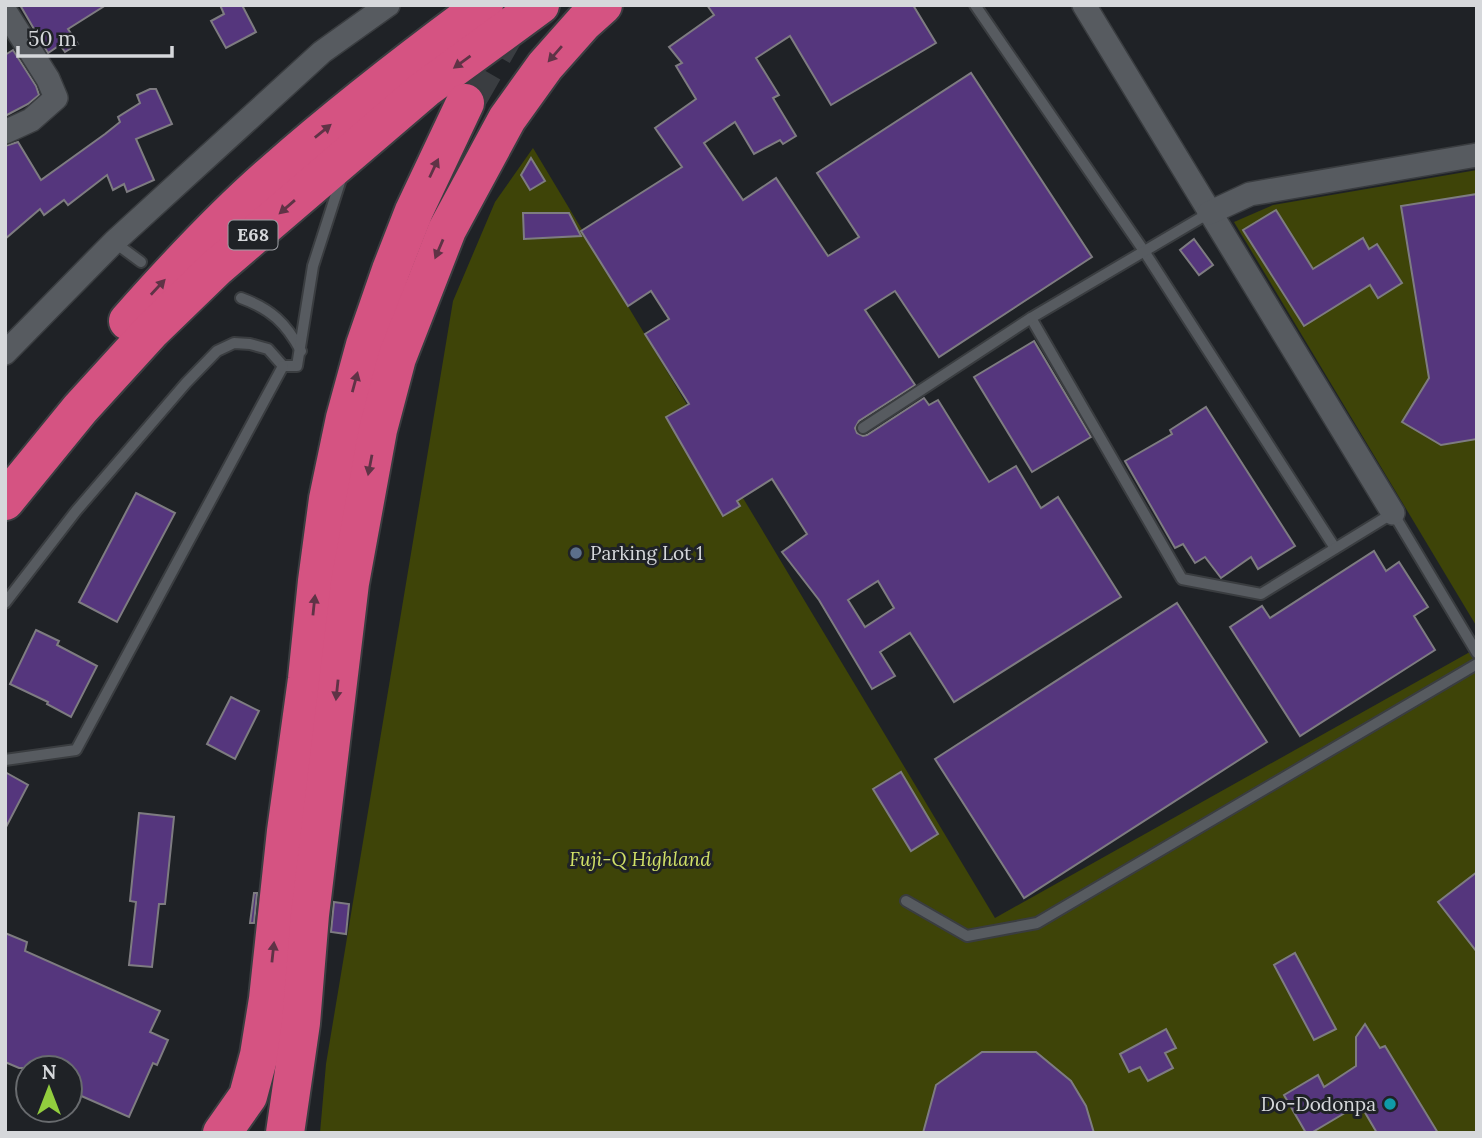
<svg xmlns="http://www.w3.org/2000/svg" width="1482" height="1138" font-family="Lora,serif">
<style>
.green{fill:#3e4408}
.building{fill:#55367d;stroke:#7e7c81;stroke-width:2;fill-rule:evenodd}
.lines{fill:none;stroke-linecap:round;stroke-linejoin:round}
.highway-tunnel{stroke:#3a3d41;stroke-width:38;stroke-dasharray:38 19;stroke-linecap:butt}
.lane-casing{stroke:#3a3d40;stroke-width:14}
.street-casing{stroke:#3a3d40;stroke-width:26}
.highway-casing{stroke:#3a3d40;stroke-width:42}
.lane{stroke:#575b60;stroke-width:10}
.street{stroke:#575b60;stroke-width:23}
.highway{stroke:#d55382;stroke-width:38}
.oneway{fill:#5f3346}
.service-dot{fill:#5c6f8a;stroke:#1f2226;stroke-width:2.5}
.culture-dot{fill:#0f9aa8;stroke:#1f2226;stroke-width:2.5}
.labels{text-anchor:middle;stroke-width:6;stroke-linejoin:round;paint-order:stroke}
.shield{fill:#1f2226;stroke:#9fa1a5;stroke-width:2}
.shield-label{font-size:18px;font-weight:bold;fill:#d6d8db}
.poi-label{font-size:19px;fill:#d6d8db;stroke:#1f2226;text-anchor:start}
.park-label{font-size:19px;font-style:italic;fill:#d1e167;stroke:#1f2226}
</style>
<rect width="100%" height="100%" fill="#1f2226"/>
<g class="green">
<path d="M533,148L995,918L1477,648V1133H320L326,1064L453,301L495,202Z"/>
<path d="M1477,170V627L1234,222L1273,205Z"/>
</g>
<g class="building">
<path d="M20,5H106L68,29L78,44L65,52L60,45L48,53Z"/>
<path d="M220,5H242L256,32L226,48L211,21L224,14Z"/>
<path d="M707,5H913L936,43L831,105L790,36L756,58L779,95L773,98L796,136L783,144L780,140L754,154L735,122L704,143L743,200L776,178L828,256L859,237L817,173L971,73L1092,257L939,357L895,291L865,310L915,385L859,421L855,428L857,433L863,436L867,435L924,398L929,405L938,400L989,482L1016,466L1041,508L1058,497L1121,597L954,702L910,633L880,652L895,676L872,689L819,600L782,552L807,534L772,479L737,501L740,506L723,516L666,417L689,404L645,334L669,319L651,291L628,306L581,231L682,167L655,128L696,99L676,66L682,63L669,47L714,15ZM878,581L894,608L865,627L848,600Z"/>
<path d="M13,50L36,86L39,95L28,104L5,116V55Z"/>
<path d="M150,89H156L172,124L136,139L154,180L127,192L124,184L113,190L107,175L68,205L64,200L44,215L40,209L5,239V146L18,142L41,180L105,134L120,122L118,117L140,103L137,95Z"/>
<path d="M531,158L545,181L530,190L521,175Z"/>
<path d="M1477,194V439L1441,445L1402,422L1429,378L1401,206Z"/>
<path d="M1276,210L1313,269L1363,238L1369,249L1377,244L1402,283L1378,298L1370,285L1304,326L1243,230Z"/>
<path d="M523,213H569L581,236L524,239Z"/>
<path d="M1194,239L1213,265L1199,275L1180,250Z"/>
<path d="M1034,341L1091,437L1032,472L974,377Z"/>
<path d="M1206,407L1295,546L1258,569L1251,557L1221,578L1205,557L1195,563L1183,544L1175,548L1125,461L1172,434L1170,430Z"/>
<path d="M136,493L175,513L117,622L79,602Z"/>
<path d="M1374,551L1386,571L1399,562L1428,607L1414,616L1435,650L1300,736L1230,627L1262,606L1270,618Z"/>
<path d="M1177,603L1267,742L1024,898L935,759Z"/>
<path d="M36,630L59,641L57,645L97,666L71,717L47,704L48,702L10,684Z"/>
<path d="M231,697L259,711L235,759L207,744Z"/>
<path d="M5,772L28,785L5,829Z"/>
<path d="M901,772L938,834L911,851L873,789Z"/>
<path d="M139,813L174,817L165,904H159L152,967L129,965L136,902L130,901Z"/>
<path d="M1477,872V952L1438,902Z"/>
<path d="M254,893H257L254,923H250Z"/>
<path d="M334,902L349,904L346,934L331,932Z"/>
<path d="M5,933L27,942L25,951L160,1011L150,1032L168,1040L157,1065L153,1063L129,1117L70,1091V1068H19L5,1062Z"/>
<path d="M1295,953L1336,1029L1314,1040L1274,965Z"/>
<path d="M1365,1024L1380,1048L1385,1046L1438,1133H1377L1360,1104L1311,1133H1306L1284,1095L1318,1075L1324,1087L1356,1066V1037Z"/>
<path d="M1166,1029L1176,1048L1165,1053L1173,1068L1148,1081L1140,1067L1129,1072L1120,1054Z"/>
<path d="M982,1052H1036L1071,1081L1086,1106L1094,1133H923L936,1085Z"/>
</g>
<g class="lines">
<path class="highway-tunnel" d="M465,103L509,26"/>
<defs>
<g id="lane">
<path d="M975,5L1144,251L1335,548"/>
<path d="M114,242L141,262"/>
<path d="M241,298C271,309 286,323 301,351"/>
<path d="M1031,318L1182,579L1261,594L1393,513L1477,653"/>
<path d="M863,428L1031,318L1209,213"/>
<path d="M5,603L76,511L186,383L217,351L234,343L250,344L268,349L283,366H297L313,266L342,176"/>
<path d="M5,760L76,750L283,366"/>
<path d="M906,901L967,936L1037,923L1477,664"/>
</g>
<g id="street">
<path d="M1084,5L1393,513"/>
<path d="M5,11L48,79L56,98L31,120L5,132"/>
<path d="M1209,213L1250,194L1477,155"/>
<path d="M5,353L114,242L322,52L388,5"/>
</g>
<g id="highway">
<path d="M128,321C174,269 222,217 274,172C341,113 412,58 484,5"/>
<path d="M5,501L80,409L152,330L216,268L425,89L540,5"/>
<path d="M222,1133L248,1096L259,1055L268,999L286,831L307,679L317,581L328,499L345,418L365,345L391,270L414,211L465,103"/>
<path d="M285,1133L301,1023L310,915L350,583L378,430L397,358L447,230L507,119L545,66L584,22L603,5"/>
</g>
</defs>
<use href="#lane" class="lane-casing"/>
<use href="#street" class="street-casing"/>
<use href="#highway" class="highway-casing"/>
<use href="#lane" class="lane"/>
<use href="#street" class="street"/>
<use href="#highway" class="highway"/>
</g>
<defs><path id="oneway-solid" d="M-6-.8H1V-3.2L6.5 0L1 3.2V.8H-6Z" transform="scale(1.75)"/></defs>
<g class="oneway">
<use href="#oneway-solid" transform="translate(555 54) rotate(131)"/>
<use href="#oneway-solid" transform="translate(462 62) rotate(144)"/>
<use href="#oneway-solid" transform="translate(323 131) rotate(-39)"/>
<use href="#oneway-solid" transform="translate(434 168) rotate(-65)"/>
<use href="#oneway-solid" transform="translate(287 207) rotate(139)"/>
<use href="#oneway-solid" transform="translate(439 249) rotate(113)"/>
<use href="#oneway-solid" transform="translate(158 287) rotate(-47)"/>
<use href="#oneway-solid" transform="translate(355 382) rotate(-75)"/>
<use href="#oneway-solid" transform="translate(370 465) rotate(101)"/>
<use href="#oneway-solid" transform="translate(314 605) rotate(-84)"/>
<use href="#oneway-solid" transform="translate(337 690) rotate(96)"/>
<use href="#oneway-solid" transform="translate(273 952) rotate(-84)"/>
</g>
<circle class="service-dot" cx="576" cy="553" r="7"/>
<circle class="culture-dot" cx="1390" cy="1104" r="7"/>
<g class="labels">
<rect class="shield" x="228.5" y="220.5" width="49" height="29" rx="5"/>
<g class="shield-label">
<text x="253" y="241">E68</text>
</g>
<g class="poi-label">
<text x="590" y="560">Parking Lot 1</text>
<text x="1376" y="1111" text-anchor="end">DoｰDodonpa</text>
</g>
<g class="park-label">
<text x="640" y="866">Fuji-Q Highland</text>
</g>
</g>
<rect width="1482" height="1138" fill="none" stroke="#d6d8db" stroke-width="14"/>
<g transform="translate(49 1089)"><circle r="33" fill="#1f2226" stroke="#686b6e" stroke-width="2"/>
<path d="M0-5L12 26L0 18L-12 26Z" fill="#92cd3e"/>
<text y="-10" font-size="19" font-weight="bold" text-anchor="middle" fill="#d6d8db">N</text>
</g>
<path d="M18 46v10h154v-10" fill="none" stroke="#d6d8db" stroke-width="3.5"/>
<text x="28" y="46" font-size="21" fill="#d6d8db" stroke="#1f2226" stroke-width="5" paint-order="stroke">50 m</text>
</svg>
